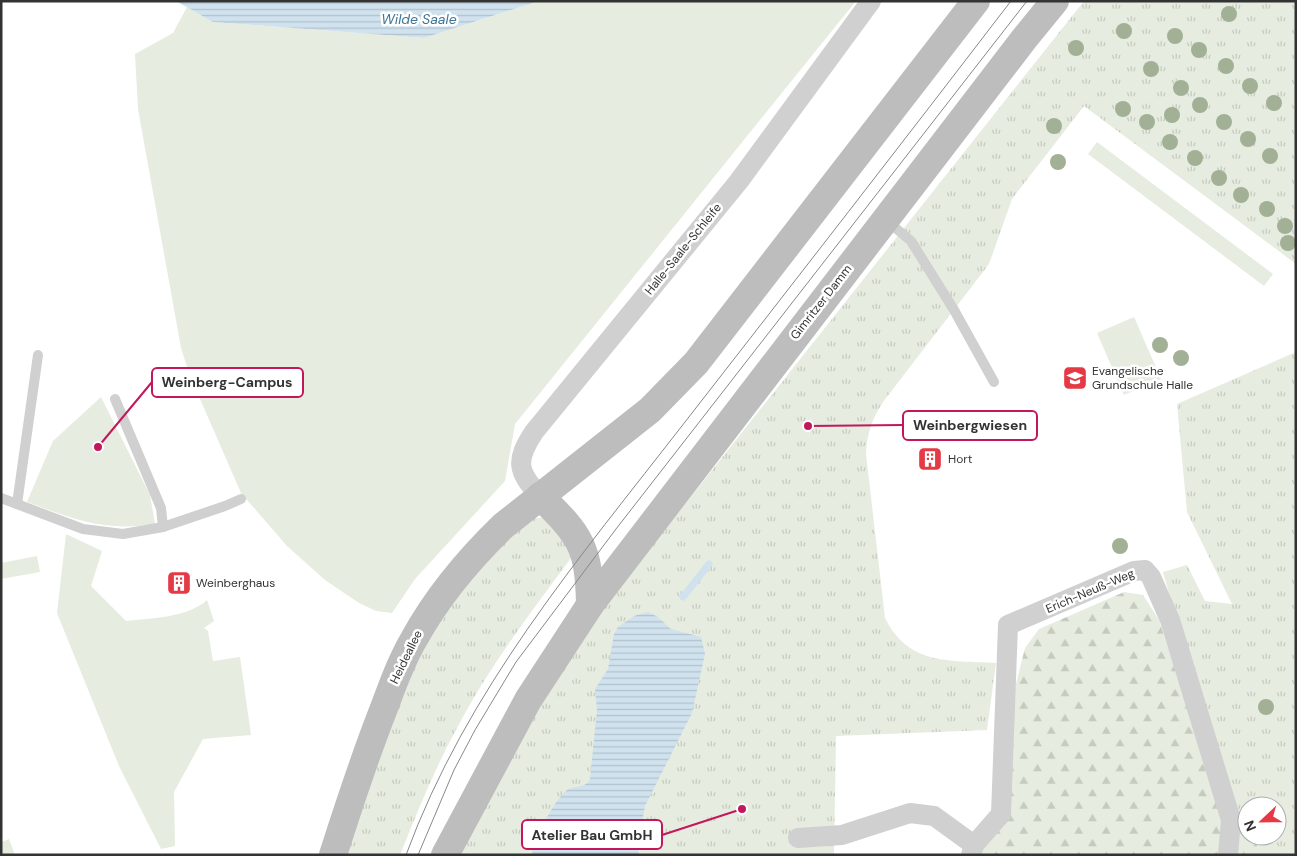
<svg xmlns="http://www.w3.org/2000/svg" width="1297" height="856" font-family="'DM Sans',sans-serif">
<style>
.grass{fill:#e6ecdf}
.forest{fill:url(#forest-firs)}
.park{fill:url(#park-tufts)}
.water{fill:url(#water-rules)}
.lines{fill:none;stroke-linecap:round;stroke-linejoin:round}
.stream{stroke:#cfe2ee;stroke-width:7}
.lane{stroke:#d0d0d0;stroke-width:10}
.street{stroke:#d0d0d0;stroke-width:20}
.secondary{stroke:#bdbdbd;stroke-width:28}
.tram{stroke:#888;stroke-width:1}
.tree{fill:#a2b095}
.labels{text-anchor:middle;stroke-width:5;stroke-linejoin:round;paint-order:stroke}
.street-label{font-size:12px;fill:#333;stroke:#fff}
.poi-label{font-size:12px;fill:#333;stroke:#fff;text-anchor:start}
.water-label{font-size:14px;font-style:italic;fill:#3f7597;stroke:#fff}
.leader{fill:none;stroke:#c2185b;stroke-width:2}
.callout-dot{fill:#c2185b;stroke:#fff;stroke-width:2}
.callout{fill:#fff;stroke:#c2185b;stroke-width:2}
.callout-label{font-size:14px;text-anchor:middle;font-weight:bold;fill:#333}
</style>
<defs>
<pattern id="forest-firs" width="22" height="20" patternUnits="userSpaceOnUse" patternTransform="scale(1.25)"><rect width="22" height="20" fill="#e6ecdf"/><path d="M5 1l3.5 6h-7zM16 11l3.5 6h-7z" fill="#c6cbc0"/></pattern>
<pattern id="park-tufts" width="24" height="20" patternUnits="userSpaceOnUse" patternTransform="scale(1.25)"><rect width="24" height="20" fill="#e6ecdf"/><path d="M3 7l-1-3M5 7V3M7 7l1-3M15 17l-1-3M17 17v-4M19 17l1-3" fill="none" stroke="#c6cbc0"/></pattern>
<pattern id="water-rules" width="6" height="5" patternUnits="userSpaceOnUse" patternTransform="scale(1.25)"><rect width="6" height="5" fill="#cfe2ee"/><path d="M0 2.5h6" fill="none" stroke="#b2c2cd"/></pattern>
</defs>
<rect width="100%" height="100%" fill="#fff"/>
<g class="grass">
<path d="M539,1H856L515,424L505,481L415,579L392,613L376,611L359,603L325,580L287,546L241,493L190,376L181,348L138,109L135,54L173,33L187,7L214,22L424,38Z"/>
<path d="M1097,142L1273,274L1264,286L1088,154Z"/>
<path d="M1134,317L1161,379L1124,395L1097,333Z"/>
<path d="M101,397L150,495L155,524C105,532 73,519 27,502L53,441Z"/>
<path d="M66,534L102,551L91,586L126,621C151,618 187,618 207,600L214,621L204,628L208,631L213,661L240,657L251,735L203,739L174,792L175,846L161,849L119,766L57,613Z"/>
<path d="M37,556L40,572L1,579V563Z"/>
<path d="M9,839L15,855H1V842Z"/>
</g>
<g class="forest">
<path d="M1124,592L1143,595L1159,620L1222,814L1221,855H976L1004,815L1014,692L1025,648L1039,629Z"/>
<path d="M1236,827L1247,832V836H1257L1258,855H1233Z"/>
</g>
<g class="park">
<path d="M1084,1H1296V264L1084,106L1012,199L989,264L883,402C872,419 867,433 866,454L885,618C909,666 949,660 996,663L987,730L836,736L834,855H460L520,741L575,643Z"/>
<path d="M1296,352V855H1258L1256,836H1277V806H1247V832L1236,827L1163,572L1187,565L1205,601L1232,604L1187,512L1177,404Z"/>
<path d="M536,518H548L577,550C534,608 489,666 456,730C434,770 417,813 400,855H341L402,675L440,609L523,523Z"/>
</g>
<g class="water">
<path d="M176,1H539L424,38L213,22Z"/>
<path d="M648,612L658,617L671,629L701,637L705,654L692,713L645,806L638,845L639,855H531C539,834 549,807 566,791C573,784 585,790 590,779L597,710L595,689L608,669L614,634L618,627L634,616Z"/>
</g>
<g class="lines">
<path class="stream" d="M683,597L709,564"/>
<g class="lane">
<path d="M886,220L911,241L954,310L994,382"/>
<path d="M115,399L161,508L163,527"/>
<path d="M1,498L83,529L123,534L163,527L225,506L241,499"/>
<path d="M17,504L38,355"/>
</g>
<g class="street">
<path d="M540,496C517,471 515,461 534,432L739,181L871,1"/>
<path d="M798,838L842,835L910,813L934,816L974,845"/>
<path d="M971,855L974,845L1001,814L1008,625L1134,571L1145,570L1151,577L1170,620L1231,820L1228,855"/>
</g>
<g class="secondary">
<path d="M540,496C581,536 589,547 590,605"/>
<path d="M333,855C349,805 365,756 384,708C393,684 401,661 414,639C437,597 469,559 503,526L650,410L696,363L976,1"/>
<path d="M445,855L528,700L590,605L1024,39L1055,1"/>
</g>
<g class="tram">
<path d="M406,855C467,689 578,560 685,422C794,282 903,142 1011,1"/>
<path d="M418,855L454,770L475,730L516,662L616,529L1027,1"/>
</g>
</g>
<g class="tree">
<circle cx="1229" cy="14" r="8"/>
<circle cx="1124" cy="31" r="8"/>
<circle cx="1175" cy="36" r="8"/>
<circle cx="1076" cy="48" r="8"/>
<circle cx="1199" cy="50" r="8"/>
<circle cx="1226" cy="66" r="8"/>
<circle cx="1151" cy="69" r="8"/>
<circle cx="1250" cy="86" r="8"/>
<circle cx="1181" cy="88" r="8"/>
<circle cx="1274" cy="103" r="8"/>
<circle cx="1200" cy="105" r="8"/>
<circle cx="1123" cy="109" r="8"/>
<circle cx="1172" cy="115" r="8"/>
<circle cx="1147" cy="122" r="8"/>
<circle cx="1224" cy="122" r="8"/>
<circle cx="1054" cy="126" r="8"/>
<circle cx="1248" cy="139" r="8"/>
<circle cx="1170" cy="142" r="8"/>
<circle cx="1270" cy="156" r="8"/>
<circle cx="1195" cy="158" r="8"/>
<circle cx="1058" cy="162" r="8"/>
<circle cx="1219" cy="178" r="8"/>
<circle cx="1241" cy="195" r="8"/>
<circle cx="1267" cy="209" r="8"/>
<circle cx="1285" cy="226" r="8"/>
<circle cx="1288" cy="243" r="8"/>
<circle cx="1160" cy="345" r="8"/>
<circle cx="1181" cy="358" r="8"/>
<circle cx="1120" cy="546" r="8"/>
<circle cx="1266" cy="707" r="8"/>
</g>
<defs>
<symbol id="school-square" viewBox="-11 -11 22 22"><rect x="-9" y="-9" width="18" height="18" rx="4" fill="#e63946" stroke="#fff"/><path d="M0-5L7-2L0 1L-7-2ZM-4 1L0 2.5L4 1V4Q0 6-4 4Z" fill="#fff"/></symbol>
<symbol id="building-square" viewBox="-11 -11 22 22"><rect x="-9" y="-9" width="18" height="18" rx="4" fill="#e63946" stroke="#fff"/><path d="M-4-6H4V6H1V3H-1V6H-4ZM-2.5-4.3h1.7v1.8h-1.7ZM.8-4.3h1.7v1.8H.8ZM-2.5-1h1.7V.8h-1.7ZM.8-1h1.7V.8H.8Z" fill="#fff"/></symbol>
</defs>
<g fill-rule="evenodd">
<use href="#school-square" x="1061" y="364" width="28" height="28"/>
<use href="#building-square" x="916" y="445" width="28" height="28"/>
<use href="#building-square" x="165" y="569" width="28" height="28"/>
</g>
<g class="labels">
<g class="street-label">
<text transform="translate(683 249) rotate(-51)" y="4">Halle-Saale-Schleife</text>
<text transform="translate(821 302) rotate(-52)" y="4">Gimritzer Damm</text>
<text transform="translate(1090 591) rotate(-23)" y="4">Erich-Neuß-Weg</text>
<text transform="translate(406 657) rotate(-64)" y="4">Heideallee</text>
</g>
<g class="poi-label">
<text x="1092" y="375">Evangelische<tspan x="1092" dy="14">Grundschule Halle</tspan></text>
<text x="948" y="463">Hort</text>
<text x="196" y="587">Weinberghaus</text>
</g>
<g class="water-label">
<text x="419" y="24">Wilde Saale</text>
</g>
</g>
<path class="leader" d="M98 447L152 382M808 426L903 425M742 809L662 835"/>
<g class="callout-dot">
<circle cx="98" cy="447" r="5"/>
<circle cx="808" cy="426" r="5"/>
<circle cx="742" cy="809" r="5"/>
</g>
<g class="callout">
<rect x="152" y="368" width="151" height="29" rx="5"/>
<rect x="903" y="411" width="134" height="29" rx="5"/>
<rect x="522" y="820" width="140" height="29" rx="5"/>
</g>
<g class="callout-label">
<text x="227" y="387">Weinberg-Campus</text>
<text x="970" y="430">Weinbergwiesen</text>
<text x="592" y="840">Atelier Bau GmbH</text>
</g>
<rect width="1297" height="856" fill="none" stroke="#333333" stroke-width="5"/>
<g transform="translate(1262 821) rotate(248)"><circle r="24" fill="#ffffff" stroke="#adadad"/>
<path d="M0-4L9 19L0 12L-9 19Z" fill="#e63946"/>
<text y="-8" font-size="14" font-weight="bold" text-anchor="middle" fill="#333333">N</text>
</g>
</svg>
